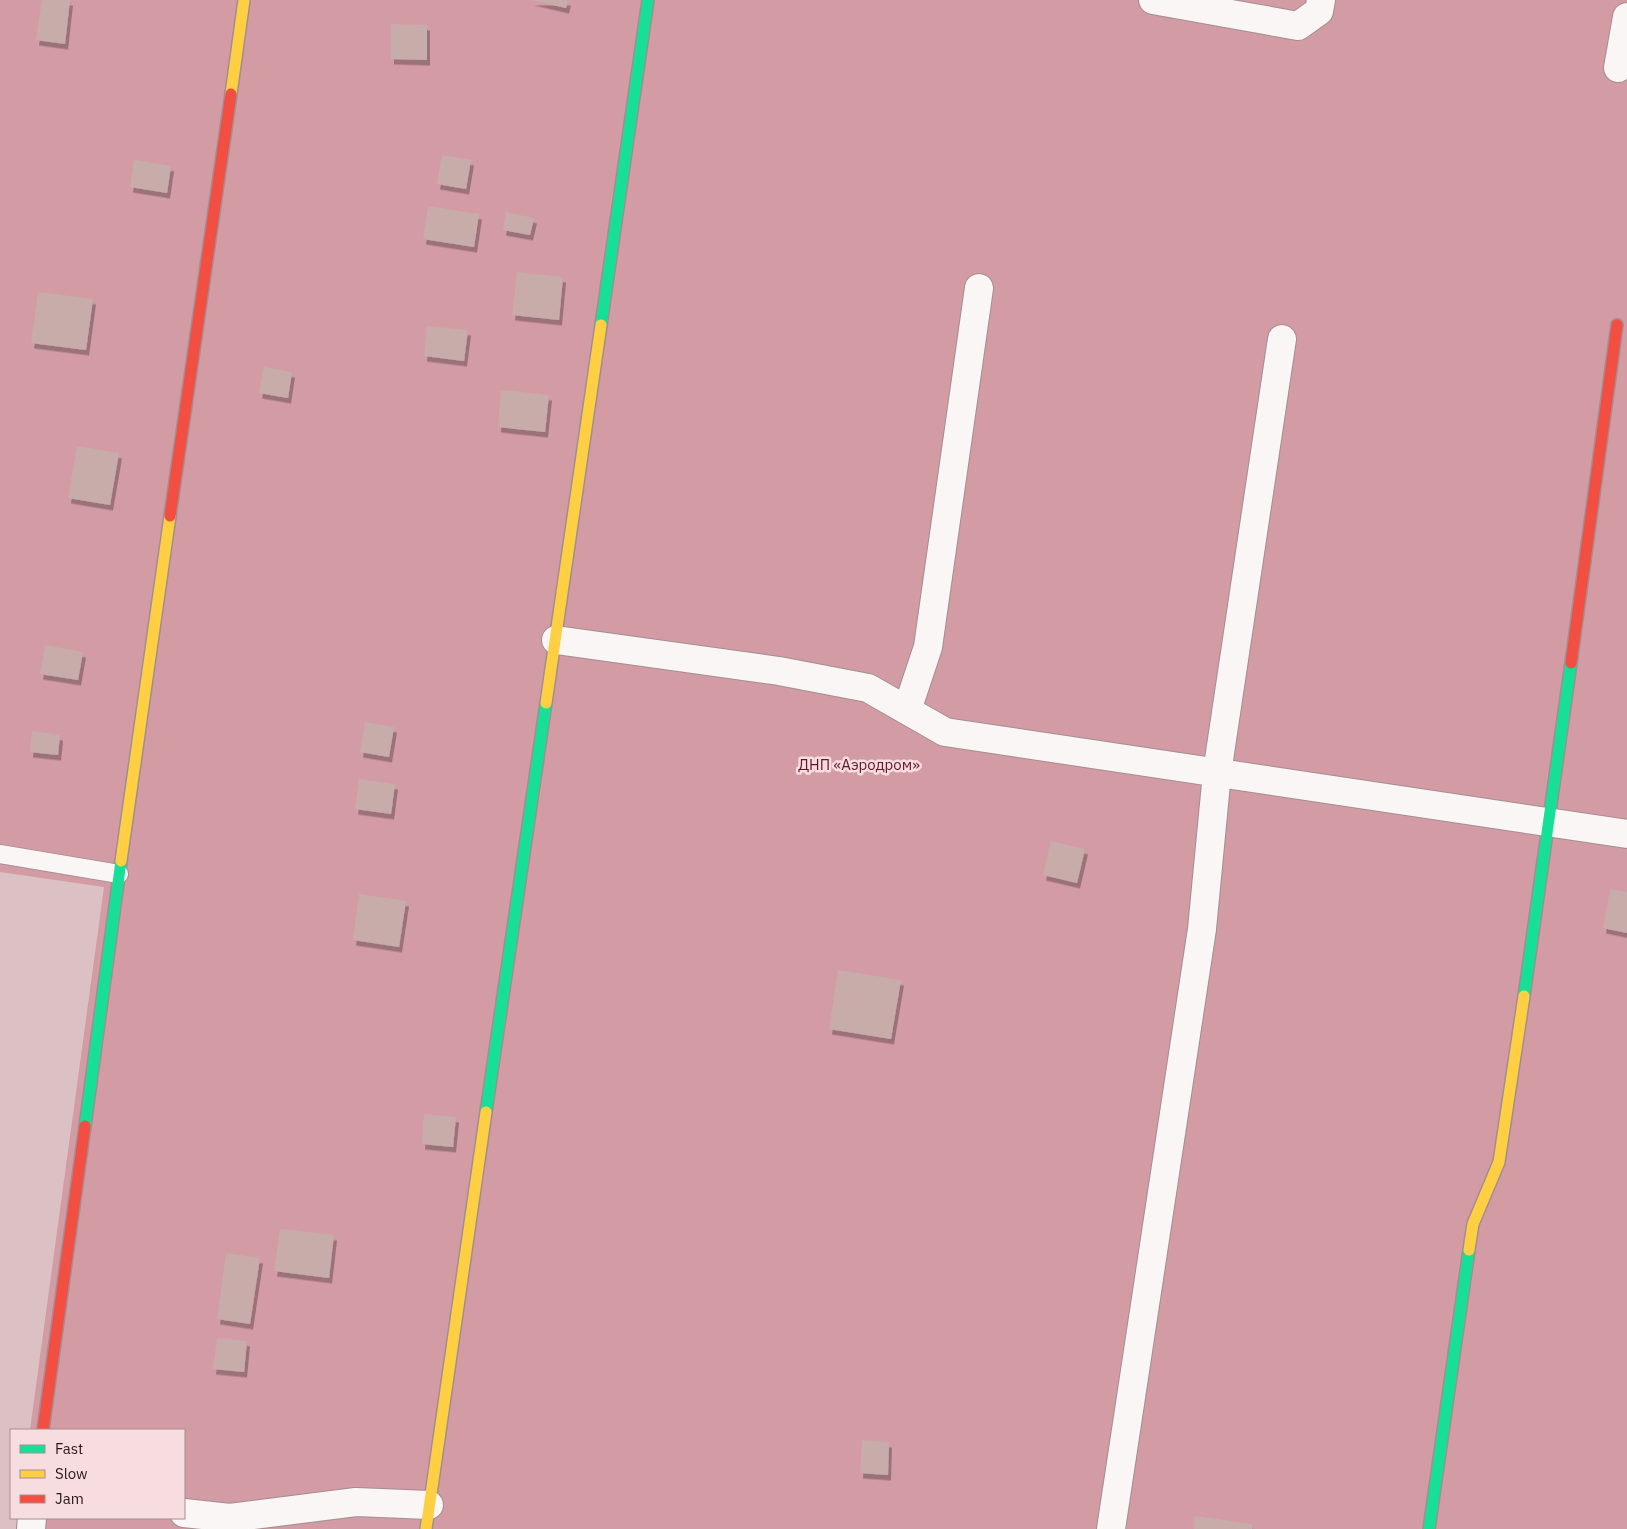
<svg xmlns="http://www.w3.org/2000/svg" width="1627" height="1529" font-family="'IBM Plex Sans',sans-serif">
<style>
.green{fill:#d39ba3}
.building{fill:#c8acaa;filter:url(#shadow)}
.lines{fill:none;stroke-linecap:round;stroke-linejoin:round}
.lane-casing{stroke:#a28e90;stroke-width:20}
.street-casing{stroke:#a28e90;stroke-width:30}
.fast-casing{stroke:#a28e90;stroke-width:14}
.slow-casing{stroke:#a28e90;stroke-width:14}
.jam-casing{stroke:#a28e90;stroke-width:14}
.lane{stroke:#faf6f6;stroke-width:18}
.street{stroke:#faf6f6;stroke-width:28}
.fast{stroke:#16e098;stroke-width:11}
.slow{stroke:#ffcf43;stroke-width:11}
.jam{stroke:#f24e42;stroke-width:11}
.labels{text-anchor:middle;stroke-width:5;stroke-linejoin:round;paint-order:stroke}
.park-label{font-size:15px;fill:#64152a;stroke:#f7dde0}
</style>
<defs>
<filter id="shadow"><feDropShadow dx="3" dy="5.5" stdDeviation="0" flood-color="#0004"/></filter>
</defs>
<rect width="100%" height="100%" fill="#dcc1c4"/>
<path class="green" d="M0,0H1627V1529H17L18,1518H184V1430H30L104,887L0,872Z"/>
<g class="building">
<path d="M42,0H70L65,44L36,40Z"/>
<path d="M531,0H568L566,8Z"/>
<path d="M391,24L427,25V60L391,59Z"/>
<path d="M442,155L471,160L466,189L437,184Z"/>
<path d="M134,160L171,166L167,193L130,187Z"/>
<path d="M428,206L479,214L474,247L423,239Z"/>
<path d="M506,212L534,218L530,235L503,230Z"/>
<path d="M517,272L563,277L559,320L512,315Z"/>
<path d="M38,292L93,299L86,350L31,343Z"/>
<path d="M427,326L468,330L464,361L424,356Z"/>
<path d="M264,367L292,372L288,398L259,393Z"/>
<path d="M501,390L549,395L545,432L498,427Z"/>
<path d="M77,446L119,453L110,505L68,498Z"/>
<path d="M45,645L83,652L78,680L40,674Z"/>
<path d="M365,722L394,727L389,757L360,752Z"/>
<path d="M32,731L60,735L58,755L30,752Z"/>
<path d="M359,779L395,784L391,814L355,809Z"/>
<path d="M1051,841L1085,849L1077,883L1043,875Z"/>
<path d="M1610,889L1627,892V933L1603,928Z"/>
<path d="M359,894L406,901L399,947L353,940Z"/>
<path d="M838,970L901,980L891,1039L829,1029Z"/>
<path d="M424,1114L456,1117L453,1147L422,1144Z"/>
<path d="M280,1229L334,1235L329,1278L274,1271Z"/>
<path d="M226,1253L260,1258L250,1324L217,1319Z"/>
<path d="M217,1338L247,1341L244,1372L213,1369Z"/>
<path d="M862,1440L889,1442L888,1475L860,1473Z"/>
<path d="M1195,1516L1252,1524V1529H1194Z"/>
</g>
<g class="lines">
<defs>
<path id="lane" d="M0,854L119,874"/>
<g id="street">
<path d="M1153,0L1298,26L1319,11L1321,0"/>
<path d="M1618,68L1627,17"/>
<path d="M556,640L779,671L868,688L945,732L1627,834"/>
<path d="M907,710L928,647L979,288"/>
<path d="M184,1513L230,1518L356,1502L429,1505"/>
<path d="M31,1529L32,1518"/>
<path d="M1111,1529L1202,929L1217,773L1282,339"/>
</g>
<g id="fast">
<path d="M601,325L648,0"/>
<path d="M1524,996L1571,663"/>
<path d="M486,1112L546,703"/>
<path d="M85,1126L121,861"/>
<path d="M1429,1529L1469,1250"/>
</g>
<g id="slow">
<path d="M231,94L244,0"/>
<path d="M546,703L601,325"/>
<path d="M121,861L170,516"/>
<path d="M1469,1250L1473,1224L1499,1162L1524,996"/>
<path d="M426,1529L486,1112"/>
</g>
<g id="jam">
<path d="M170,516L231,94"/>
<path d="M1571,663L1617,325"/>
<path d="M43,1430L85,1126"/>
</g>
</defs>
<use href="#lane" class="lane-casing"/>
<use href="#street" class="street-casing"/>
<use href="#fast" class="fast-casing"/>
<use href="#slow" class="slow-casing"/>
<use href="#jam" class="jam-casing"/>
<use href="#lane" class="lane"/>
<use href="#street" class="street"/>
<use href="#fast" class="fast"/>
<use href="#slow" class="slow"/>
<use href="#jam" class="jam"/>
</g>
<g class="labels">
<g class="park-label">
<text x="859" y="770">ДНП «Аэродром»</text>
</g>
</g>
<rect x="10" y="1429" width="175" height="90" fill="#f7dde0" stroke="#a48e90"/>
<rect x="20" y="1445" width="25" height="8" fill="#16e098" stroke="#a48e90"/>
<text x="55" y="1454" font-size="15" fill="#281719">Fast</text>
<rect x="20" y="1470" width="25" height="8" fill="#ffcf43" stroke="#a48e90"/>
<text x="55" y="1479" font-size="15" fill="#281719">Slow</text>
<rect x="20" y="1495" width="25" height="8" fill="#f24e42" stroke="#a48e90"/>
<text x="55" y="1504" font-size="15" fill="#281719">Jam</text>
</svg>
